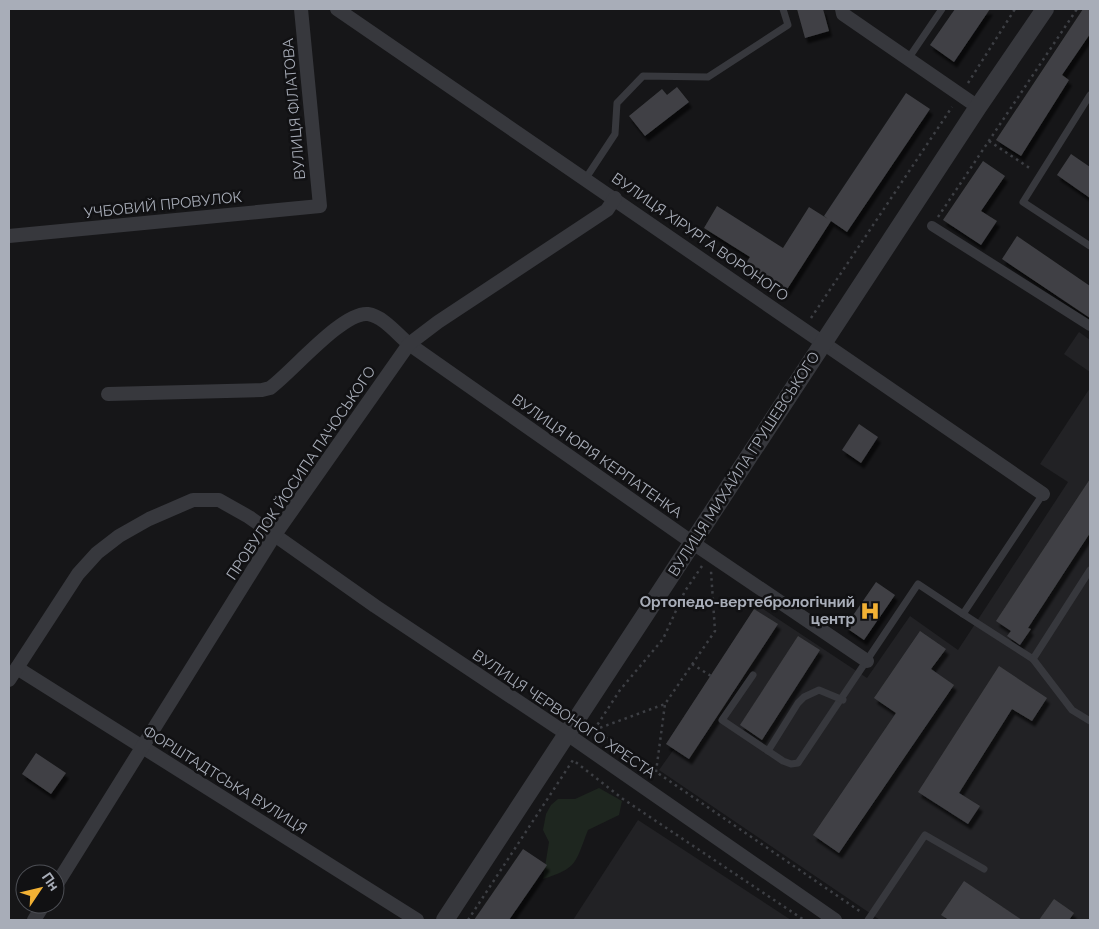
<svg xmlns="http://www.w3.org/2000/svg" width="1099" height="929" font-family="Raleway,sans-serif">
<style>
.built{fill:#222225}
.green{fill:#1e261f}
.building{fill:#404145;filter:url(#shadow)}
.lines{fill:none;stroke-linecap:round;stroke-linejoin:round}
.path{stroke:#3d3f44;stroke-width:2.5;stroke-dasharray:2.5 4;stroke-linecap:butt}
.service{stroke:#37383d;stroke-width:7}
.pedestrian{stroke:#37383d;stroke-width:10}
.minor{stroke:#37383d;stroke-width:14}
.tertiary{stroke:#37383d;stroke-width:18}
.labels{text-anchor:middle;stroke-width:5;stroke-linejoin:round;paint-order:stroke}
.street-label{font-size:15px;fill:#a8adb8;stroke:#111113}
.poi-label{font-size:15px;font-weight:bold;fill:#a8adb8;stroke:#111113;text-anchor:end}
</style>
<defs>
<filter id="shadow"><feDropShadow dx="3" dy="5.5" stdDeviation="1" flood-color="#0009"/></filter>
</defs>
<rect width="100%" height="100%" fill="#161618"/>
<g class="built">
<path d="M1079,332L1090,340V372L1064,354Z"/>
<path d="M1090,388V920H880L659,770L674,749L666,744L757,605L867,678L910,616L958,650L1068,482L1040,464Z"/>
<path d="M638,820L791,920H573Z"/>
</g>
<path class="green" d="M599,788L622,801L619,815L588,830C575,863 578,868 543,879L549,842L543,830L546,814L551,805L558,799H575Z"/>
<g class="building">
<path d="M797,9H823L829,31L805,38Z"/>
<path d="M955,9H990L954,62L930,45Z"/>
<path d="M1083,9H1090V34L1062,75L1069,80L1021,156L996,140Z"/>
<path d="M677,87L689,102L645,136L629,116L662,89L667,95Z"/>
<path d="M906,93L930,109L847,232L831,221L786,291L745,265L750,257L704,228L717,206L783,248L809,207L828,219L824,216Z"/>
<path d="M1071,154L1090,167V198L1057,175Z"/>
<path d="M983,161L1005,176L981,211L997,221L981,245L943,220Z"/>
<path d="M1017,236L1090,286V318L1002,259Z"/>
<path d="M859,424L878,437L861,463L842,450Z"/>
<path d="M1090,479V533L1028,628L1031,629L1020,645L1007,636L1011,631L996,621Z"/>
<path d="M876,582L895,595L864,640L845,627Z"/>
<path d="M754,609L778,624L689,759L666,744Z"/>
<path d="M920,631L946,649L931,669L954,685L839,853L813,835L896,713L874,698Z"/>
<path d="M798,636L820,650L762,740L740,725Z"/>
<path d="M999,666L1047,698L1032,721L1012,709L959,793L980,806L968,824L918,792Z"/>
<path d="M36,753L66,773L51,794L22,774Z"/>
<path d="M523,849L547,865L509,920H474Z"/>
<path d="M964,881L1022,920H949L941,915Z"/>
<path d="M1054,899L1074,913L1069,920H1039Z"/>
</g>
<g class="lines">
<g class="path">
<path d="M968,83L1015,9"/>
<path d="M989,141L1031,169"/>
<path d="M938,217L1077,9"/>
<path d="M811,318L952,107"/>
<path d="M692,664L711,676"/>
<path d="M589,726L861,912"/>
<path d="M594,730L620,690L663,639L685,591L702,566"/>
<path d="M594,730L665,704L715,631L711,571"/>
<path d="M656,772L665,704"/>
<path d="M468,920L573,760L623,799L804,920"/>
</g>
<g class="service">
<path d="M908,59L942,9"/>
<path d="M1090,95L1023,202L1090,246"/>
<path d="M586,178L615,134L617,103L643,76L708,77L788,25L783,9"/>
<path d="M963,614L1033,659L1090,570"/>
<path d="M1033,659L1072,710L1090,721"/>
<path d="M753,675L722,720L783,761L791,764L798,763L918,584L963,614L1043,494"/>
<path d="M768,751L798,703L804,697L819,690L843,700"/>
<path d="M868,920L925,835L984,869"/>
</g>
<path class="pedestrian" d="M932,226L1090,326"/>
<g class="minor">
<path d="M337,9L1043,494"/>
<path d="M842,9L843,14L978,107"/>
<path d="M9,236L320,206L301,9"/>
<path d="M108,394L262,390L270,388C292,372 343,311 368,314C383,316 398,335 409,344L693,543L867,661"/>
<path d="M17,668L417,920"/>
<path d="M9,680L78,574L97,553L119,536L149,519L193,500H219L249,517L375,606L567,734L835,920"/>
<path d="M55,887L274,536L409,344L438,322L607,210L615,198"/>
<path d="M34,920L44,904"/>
</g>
<path class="tertiary" d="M445,920L978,107L1045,9"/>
</g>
<defs>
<symbol id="hospital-bare" viewBox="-9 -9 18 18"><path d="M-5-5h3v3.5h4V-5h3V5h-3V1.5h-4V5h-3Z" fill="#f2b134" stroke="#111113" stroke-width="2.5" paint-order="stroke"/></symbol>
</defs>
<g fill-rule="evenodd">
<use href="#hospital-bare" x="856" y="597" width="28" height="28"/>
</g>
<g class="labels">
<g class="street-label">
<text transform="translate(294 109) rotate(-95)" y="5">ВУЛИЦЯ ФІЛАТОВА</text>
<text transform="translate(163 205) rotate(-6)" y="5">УЧБОВИЙ ПРОВУЛОК</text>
<text transform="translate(700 237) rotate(35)" y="5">ВУЛИЦЯ ХІРУРГА ВОРОНОГО</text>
<text transform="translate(597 456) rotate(35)" y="5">ВУЛИЦЯ ЮРІЯ КЕРПАТЕНКА</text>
<text transform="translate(744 464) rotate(-57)" y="5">ВУЛИЦЯ МИХАЙЛА ГРУШЕВСЬКОГО</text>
<text transform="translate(301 473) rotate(-56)" y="5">ПРОВУЛОК ЙОСИПА ПАЧОСЬКОГО</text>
<text transform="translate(564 714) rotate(34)" y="5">ВУЛИЦЯ ЧЕРВОНОГО ХРЕСТА</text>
<text transform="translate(225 780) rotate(32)" y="5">ФОРШТАДТСЬКА ВУЛИЦЯ</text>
</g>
<g class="poi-label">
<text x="855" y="607">Ортопедо-вертебрологічний<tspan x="855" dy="17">центр</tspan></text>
</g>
</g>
<rect width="1099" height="929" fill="none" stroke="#a8adb8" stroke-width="20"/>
<g transform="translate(40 889) rotate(55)"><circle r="24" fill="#111113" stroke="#4d4f55"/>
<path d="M0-4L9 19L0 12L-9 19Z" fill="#f2b134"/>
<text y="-8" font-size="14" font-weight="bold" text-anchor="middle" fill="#a8adb8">Пн</text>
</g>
</svg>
